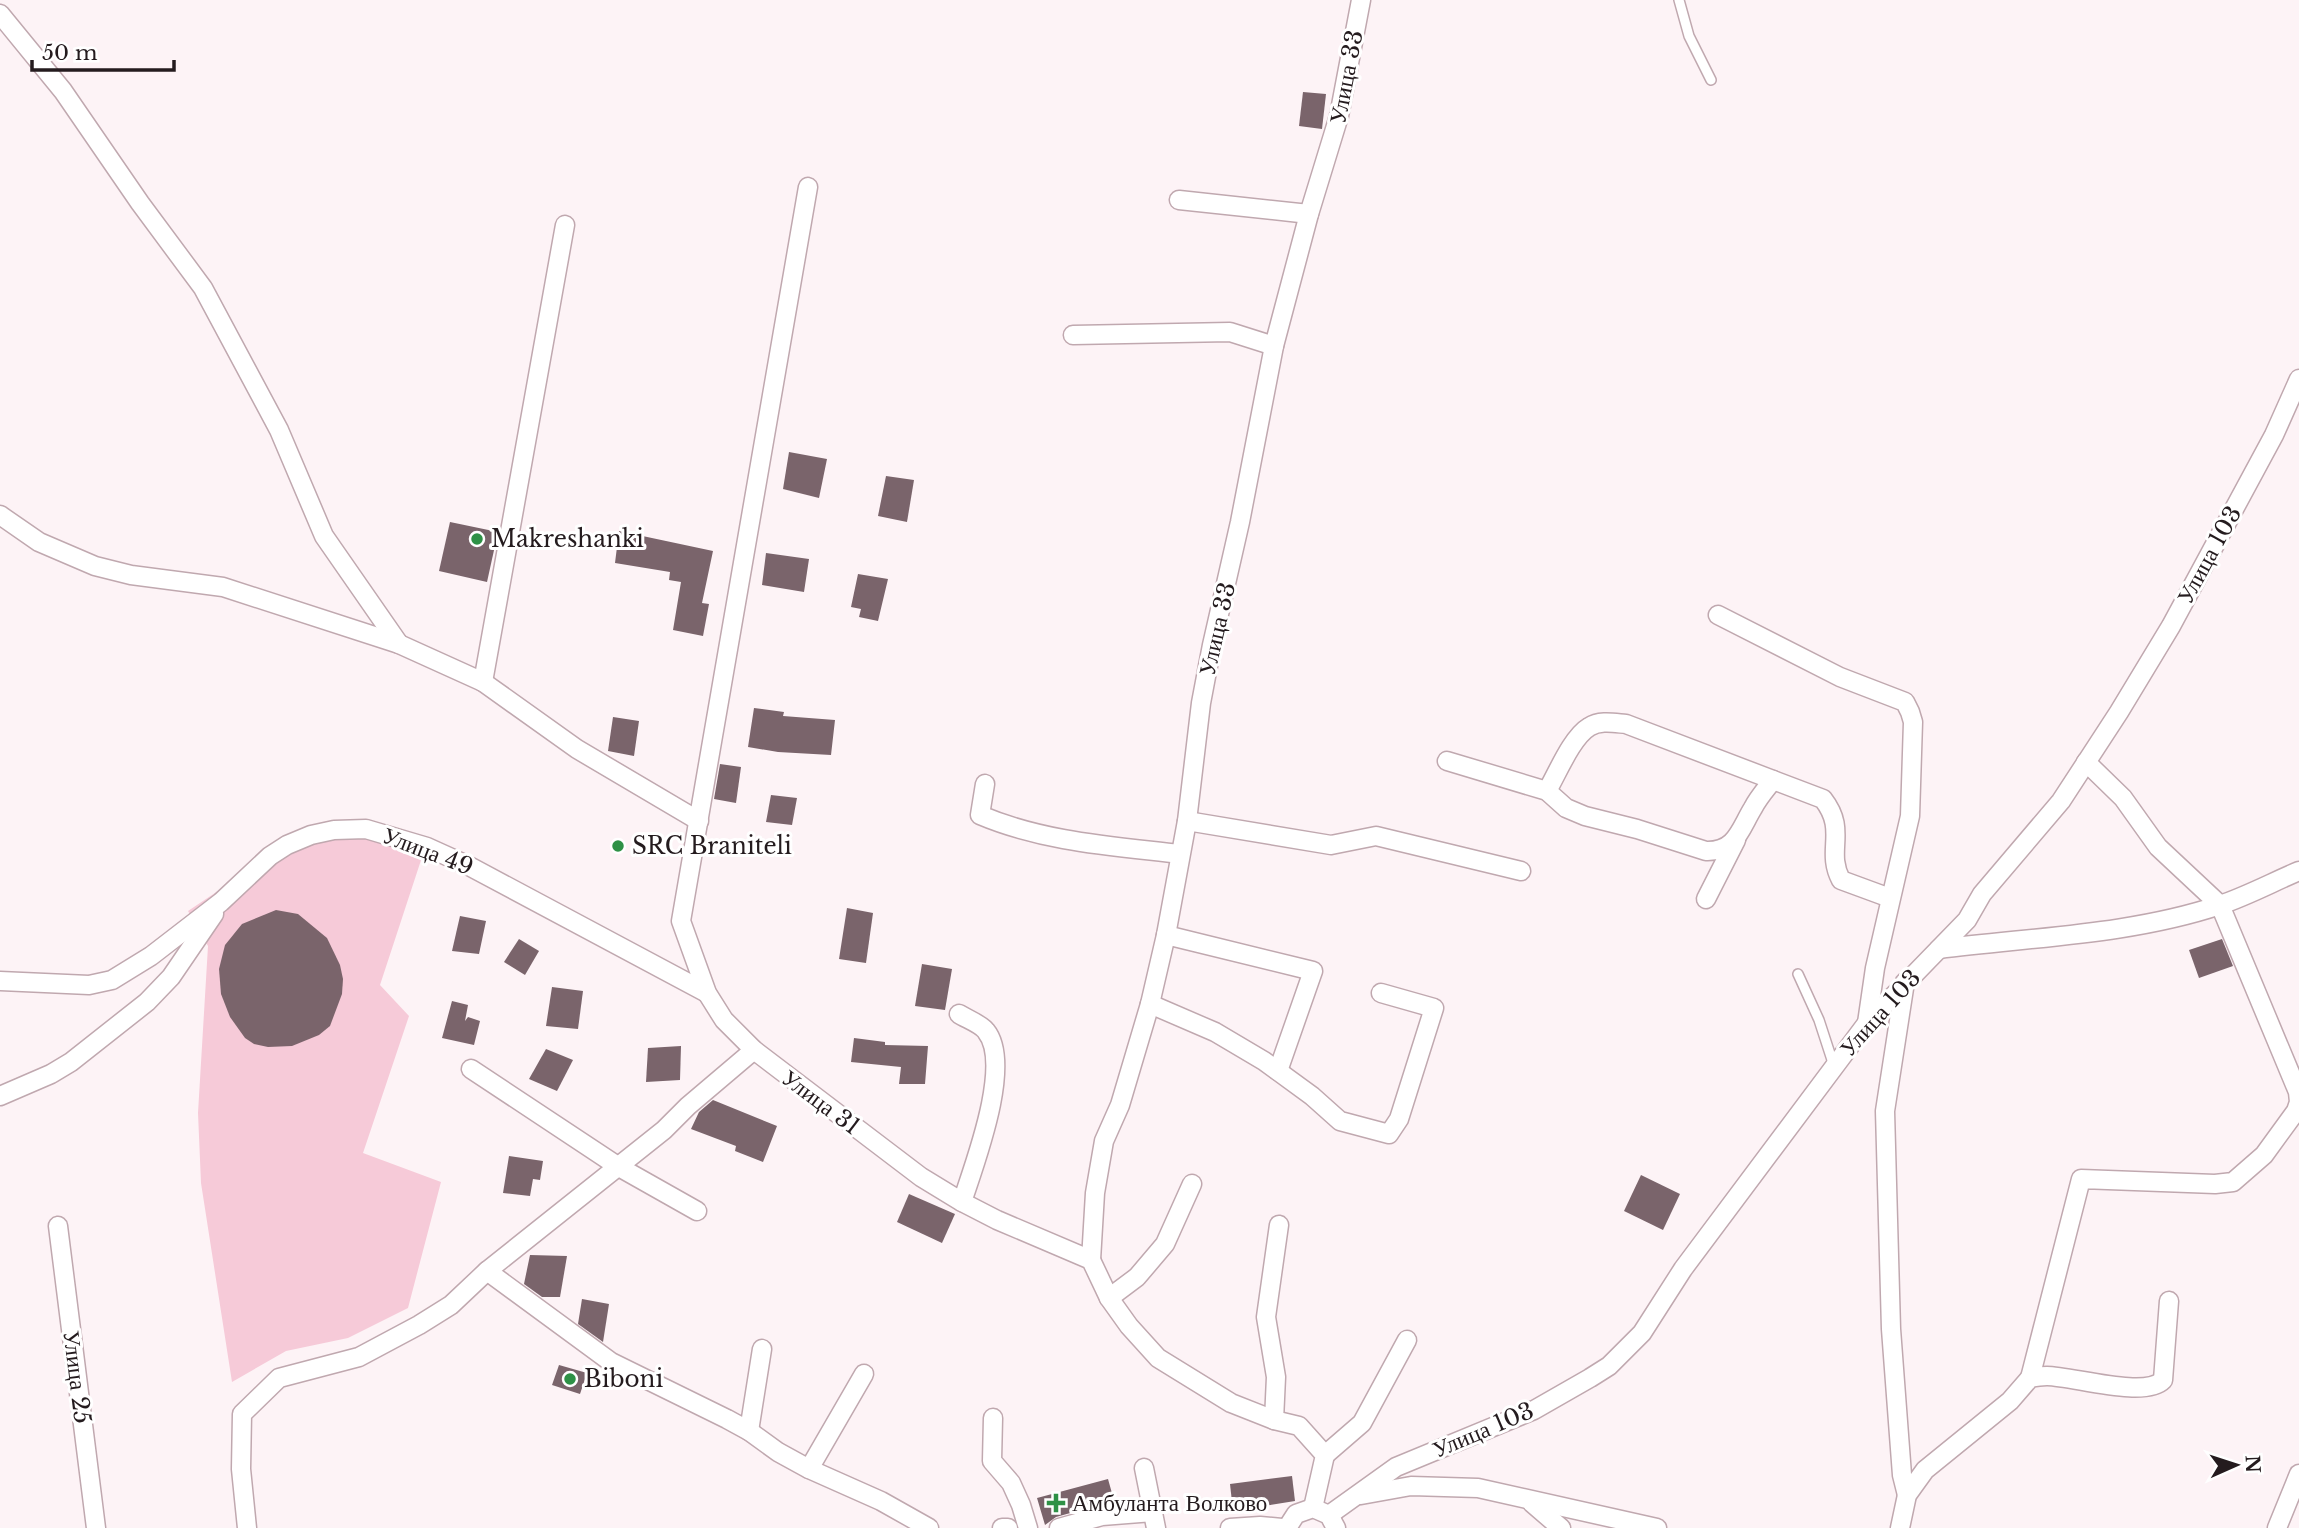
<svg xmlns="http://www.w3.org/2000/svg" width="2299" height="1528" font-family="'Libre Baskerville',serif">
<style>
.green{fill:#f6cad8}
.building{fill:#7a646b}
.lines{fill:none;stroke-linecap:round;stroke-linejoin:round}
.lane-casing{stroke:#c0a8af;stroke-width:12}
.street-casing{stroke:#c0a8af;stroke-width:21}
.lane{stroke:#fff;stroke-width:9}
.street{stroke:#fff;stroke-width:18}
.poi-dot{fill:#2e9146;stroke:#fff;stroke-width:2.5}
.labels{text-anchor:middle;stroke-width:6;stroke-linejoin:round;paint-order:stroke}
.street-label{font-size:23px;fill:#241b1e;stroke:#fff}
.poi-label{font-size:23px;fill:#241b1e;stroke:#fff;text-anchor:start}
</style>
<rect width="100%" height="100%" fill="#fdf3f6"/>
<path class="green" d="M366,829L424,851L380,985L409,1016L363,1153L441,1182L408,1308L348,1338L286,1351L232,1382L201,1183L198,1113L208,946L188,911L270,856Z"/>
<g class="building">
<path d="M1303,92L1326,94L1322,129L1299,126Z"/>
<path d="M789,452L827,459L819,498L783,489Z"/>
<path d="M886,476L914,480L907,522L878,516Z"/>
<path d="M450,522L498,532L487,582L439,571Z"/>
<path d="M619,531L713,551L702,603L709,604L703,636L673,630L681,582L669,580L670,572L615,563Z"/>
<path d="M766,553L809,559L804,592L762,585Z"/>
<path d="M858,574L888,579L878,621L859,617L861,609L851,607Z"/>
<path d="M754,708L784,712L783,716L835,720L831,755L778,752L748,747Z"/>
<path d="M613,717L639,721L634,756L608,751Z"/>
<path d="M720,764L741,767L736,803L714,799Z"/>
<path d="M771,795L797,798L792,825L766,822Z"/>
<path d="M847,908L873,913L866,963L839,959Z"/>
<path d="M276,910L298,914L327,938L340,965L343,979L342,994L330,1026L319,1035L292,1046L268,1047L254,1044L245,1038L230,1017L221,994L219,969L225,945L242,924Z"/>
<path d="M460,916L486,921L479,954L452,951Z"/>
<path d="M519,939L539,951L525,975L504,962Z"/>
<path d="M2222,939L2233,966L2199,978L2189,950Z"/>
<path d="M922,964L952,969L945,1010L915,1006Z"/>
<path d="M552,987L583,991L578,1029L546,1026Z"/>
<path d="M452,1001L468,1005L465,1021L468,1017L480,1021L474,1045L442,1038Z"/>
<path d="M854,1038L885,1042V1045L928,1046L925,1084H899L901,1067L851,1062Z"/>
<path d="M681,1046L680,1080L646,1082L648,1048Z"/>
<path d="M546,1049L573,1060L557,1091L529,1079Z"/>
<path d="M713,1100L777,1126L763,1162L735,1151L736,1146L691,1129L699,1112Z"/>
<path d="M509,1156L543,1161L540,1180L533,1179L530,1196L503,1193Z"/>
<path d="M1641,1175L1680,1194L1663,1230L1624,1211Z"/>
<path d="M909,1194L955,1214L942,1243L897,1222Z"/>
<path d="M530,1255L567,1256L560,1297H542L524,1284Z"/>
<path d="M582,1299L609,1304L603,1342L578,1324Z"/>
<path d="M559,1365L587,1373L580,1394L552,1385Z"/>
<path d="M1292,1476L1295,1501L1233,1511L1230,1484Z"/>
<path d="M1108,1479L1115,1504L1099,1505L1056,1517L1045,1525L1037,1498Z"/>
</g>
<g class="lines">
<defs>
<g id="lane">
<path d="M1679,0L1689,36L1711,80"/>
<path d="M1798,974L1819,1020L1834,1066"/>
</g>
<g id="street">
<path d="M0,14L63,91L140,203L203,288L279,430L324,536L399,644"/>
<path d="M808,187L681,921L707,993L724,1020L754,1050L921,1177L962,1202L997,1220L1091,1260L1109,1298L1129,1326L1158,1358L1231,1403L1274,1420L1299,1426L1325,1455L1313,1508"/>
<path d="M1179,200L1309,214"/>
<path d="M1073,335L1230,332L1274,346"/>
<path d="M0,515L39,542L95,566L131,575L223,587L399,644L483,682L577,749L699,821"/>
<path d="M1718,615L1840,677L1905,702L1910,712L1913,722L1910,816L1875,968L1867,1023"/>
<path d="M483,682L565,225"/>
<path d="M1447,761L1547,791L1566,808L1585,816L1637,829L1706,851C1736,852 1740,829 1753,808C1758,798 1766,789 1773,780"/>
<path d="M985,784L980,815C1044,842 1112,846 1180,854"/>
<path d="M1547,791C1557,774 1572,737 1589,727C1600,720 1614,723 1626,724L1823,799C1848,831 1825,850 1841,880L1890,898"/>
<path d="M1187,821L1331,845L1376,836L1521,871"/>
<path d="M1706,899L1736,840"/>
<path d="M1166,935L1313,971L1278,1071"/>
<path d="M1939,949C2032,937 2130,935 2220,905C2247,896 2273,882 2299,871"/>
<path d="M0,981L89,985L112,980L151,956L221,902L270,856L287,845L311,835L334,830L366,829L427,847L469,866L707,993"/>
<path d="M1905,982L1885,1111L1891,1329L1902,1475L1907,1495"/>
<path d="M1150,1004L1215,1032L1264,1061L1312,1096L1340,1121L1389,1134L1399,1119L1434,1008L1381,993"/>
<path d="M959,1014C967,1019 981,1024 986,1031C1013,1064 974,1165 962,1202"/>
<path d="M471,1069L619,1167L697,1211"/>
<path d="M0,1096L51,1074L71,1062L147,1002L171,977L214,914"/>
<path d="M58,1226L96,1528"/>
<path d="M1091,1260L1095,1193L1104,1141L1120,1105L1150,1004L1166,935L1187,821L1201,703L1212,645L1240,522L1274,346L1309,214L1339,116L1361,0"/>
<path d="M487,1271L611,1362L727,1419L749,1431L778,1452L809,1469L881,1501L929,1528"/>
<path d="M1109,1298L1137,1277L1165,1244L1192,1184"/>
<path d="M2030,1378L2081,1179L2215,1184L2233,1182L2264,1155L2296,1111L2299,1102L2298,1092L2220,905L2158,847L2123,798L2086,762"/>
<path d="M993,1418L992,1461L1011,1483L1021,1505L1028,1528"/>
<path d="M1274,1420L1276,1377L1266,1317L1279,1225"/>
<path d="M749,1431L762,1349"/>
<path d="M1325,1455L1362,1423L1407,1340"/>
<path d="M1144,1468L1156,1528"/>
<path d="M809,1469L864,1374"/>
<path d="M1361,1495L1411,1486L1478,1488L1657,1528"/>
<path d="M1532,1503L1561,1528"/>
<path d="M1329,1515L1396,1467L1534,1410L1590,1378L1609,1366L1642,1333L1683,1269L1867,1023L1967,920L1982,894L2061,801L2119,712L2171,626L2274,435L2299,379"/>
<path d="M247,1528L241,1469L242,1414L279,1378L359,1357L419,1325L451,1305L487,1271L664,1130L688,1106L754,1050"/>
<path d="M1002,1528H1008"/>
<path d="M1059,1528L1102,1516L1153,1512"/>
<path d="M1230,1528L1260,1526L1282,1528"/>
<path d="M1287,1528L1296,1514L1313,1508L1329,1515L1336,1528"/>
<path d="M1900,1528L1907,1495L1925,1470L2010,1401L2030,1378C2035,1377 2041,1376 2047,1376C2072,1376 2145,1399 2163,1380L2169,1301"/>
<path d="M2277,1528L2299,1474"/>
</g>
</defs>
<use href="#lane" class="lane-casing"/>
<use href="#street" class="street-casing"/>
<use href="#lane" class="lane"/>
<use href="#street" class="street"/>
</g>
<g class="poi-dot">
<circle cx="477" cy="539" r="7"/>
<circle cx="618" cy="846" r="7"/>
<circle cx="570" cy="1379" r="7"/>
<path d="M1052.5 1492.5h7v7h7v7h-7v7h-7v-7h-7v-7h7z"/>
</g>
<g class="labels">
<g class="street-label">
<text transform="translate(1346 77) rotate(-79)" y="8">Улица 33</text>
<text transform="translate(2209 555) rotate(-61)" y="8">Улица 103</text>
<text transform="translate(1217 629) rotate(-77)" y="8">Улица 33</text>
<text transform="translate(428 851) rotate(21)" y="8">Улица 49</text>
<text transform="translate(1880 1013) rotate(-48)" y="8">Улица 103</text>
<text transform="translate(821 1102) rotate(37)" y="8">Улица 31</text>
<text transform="translate(77 1377) rotate(83)" y="8">Улица 25</text>
<text transform="translate(1483 1430) rotate(-23)" y="8">Улица 103</text>
</g>
<g class="poi-label">
<text x="491" y="547">Makreshanki</text>
<text x="632" y="854">SRC Braniteli</text>
<text x="584" y="1387">Biboni</text>
<text x="1072" y="1511">Амбуланта Волково</text>
</g>
</g>
<g transform="translate(2236 1465) rotate(87)" stroke="#ffffff" stroke-width="5" paint-order="stroke">
<path d="M0-5L12 26L0 18L-12 26Z" fill="#241b1e"/>
<text y="-10" font-size="19" font-weight="bold" text-anchor="middle" fill="#241b1e">N</text>
</g>
<path d="M32 60v10h142v-10" fill="none" stroke="#241b1e" stroke-width="3.5"/>
<text x="42" y="60" font-size="21" fill="#241b1e" stroke="#ffffff" stroke-width="5" paint-order="stroke">50 m</text>
</svg>
